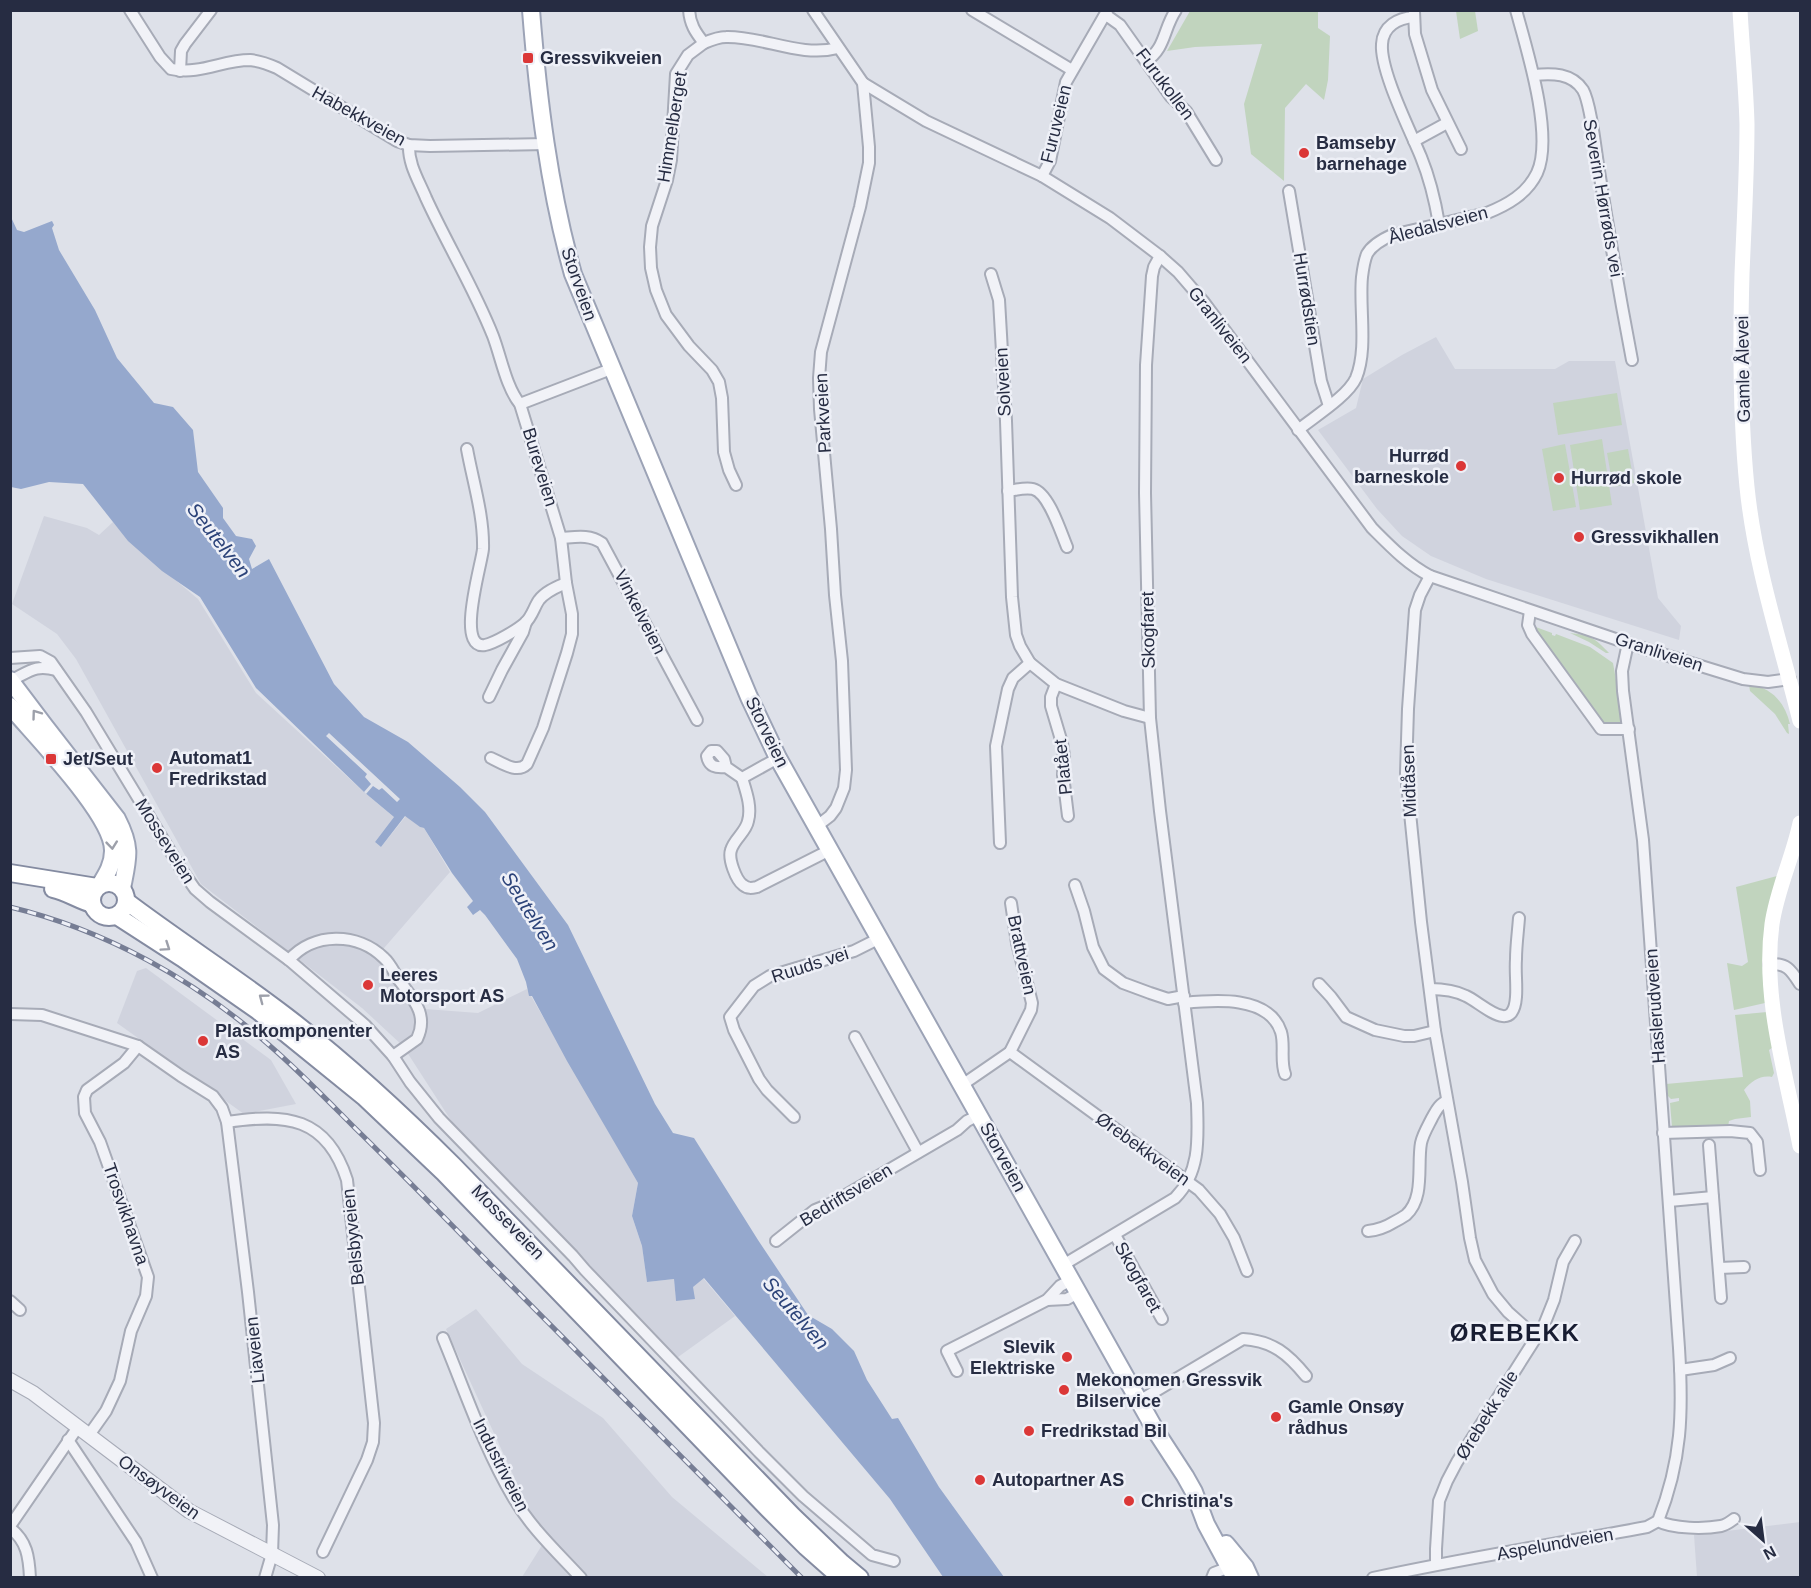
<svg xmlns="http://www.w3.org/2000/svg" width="1811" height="1588" font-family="Arial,sans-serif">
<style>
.built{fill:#d0d3de}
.green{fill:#c1d4be}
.water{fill:#95a8cd}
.pier{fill:#dee1e9}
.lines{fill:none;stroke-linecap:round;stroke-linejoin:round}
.minor-casing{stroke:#a7abb7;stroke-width:14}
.tertiary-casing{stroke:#a7abb7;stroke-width:16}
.primary-casing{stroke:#9ca3b6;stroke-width:20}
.trunk-casing{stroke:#848ba1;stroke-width:20}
.minor{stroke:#f1f2f7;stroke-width:10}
.tertiary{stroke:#f1f2f7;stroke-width:14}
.secondary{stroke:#fff;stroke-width:15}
.primary{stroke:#fff;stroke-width:16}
.trunk{stroke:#fff;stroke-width:16}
.rail-casing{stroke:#767d94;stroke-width:5}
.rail{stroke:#eef0f7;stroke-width:3;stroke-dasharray:9;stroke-linecap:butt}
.oneway{stroke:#9da0aa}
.poi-dot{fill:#db3737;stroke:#eef0f7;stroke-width:2}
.labels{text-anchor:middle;stroke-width:5;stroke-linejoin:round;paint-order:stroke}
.poi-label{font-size:18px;font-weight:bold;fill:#262c42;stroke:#eef0f7;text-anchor:start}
.street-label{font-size:18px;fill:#262c42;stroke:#eef0f7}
.water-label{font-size:20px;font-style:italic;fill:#2c4379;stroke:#eef0f7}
.district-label{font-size:24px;font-weight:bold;letter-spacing:1.5px;fill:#181d32;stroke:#eef0f7}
</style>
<rect width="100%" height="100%" fill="#dee1e9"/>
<g class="built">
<path d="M1436,337L1455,369H1555L1569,361H1615L1658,598L1681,626L1679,640L1486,579L1431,556L1402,536L1377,509L1318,430L1356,408L1363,379L1402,355Z"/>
<path d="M44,516L87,528L99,535L113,522L129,541L198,599L256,693L364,792L394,817L375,842L381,847L406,816L420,827L424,828L450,872L378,955L425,1009L478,1013L527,989L638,1183L632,1216L642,1246L647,1282L674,1279L676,1301L703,1278L735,1316L674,1360L472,1153L403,1046L362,1008L201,884L76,659L57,634L12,604Z"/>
<path d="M146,968L271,1060L296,1104L244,1114L117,1023L137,971Z"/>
<path d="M476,1309L522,1364L603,1418L672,1497L768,1577H522L544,1542L446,1329Z"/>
<path d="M1800,1522V1577H1697L1694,1535Z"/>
</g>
<g class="green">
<path d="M1190,11H1318V28L1330,36L1328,80L1324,100L1306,84L1285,108L1284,181L1251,154L1244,104L1262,44L1195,47L1167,51Z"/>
<path d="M1456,11H1475L1478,31L1460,39Z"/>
<path d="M1617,393L1622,425L1558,435L1553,403Z"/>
<path d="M1602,439L1612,505L1580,510L1570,445Z"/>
<path d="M1565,444L1576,507L1553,511L1542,449Z"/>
<path d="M1628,449L1634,483L1613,487L1607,453Z"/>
<path d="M1533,626L1552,633V635L1555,636L1556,634L1590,647L1613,663L1624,725H1603L1533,631Z"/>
<path d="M1570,633C1590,635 1595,638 1609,653H1606L1589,642Z"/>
<path d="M1749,685C1772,687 1785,703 1790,724H1788L1789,734L1787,733L1775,714L1750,691Z"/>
<path d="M1777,876L1765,1003L1734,1010L1727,963L1742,966L1748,962L1736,887Z"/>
<path d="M1767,1012L1773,1047L1769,1050L1774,1073L1772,1077C1760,1075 1752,1081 1744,1090L1750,1101L1751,1117L1735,1119L1729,1121L1728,1127L1682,1129L1672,1127L1670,1103L1679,1101V1098L1671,1099L1668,1096L1666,1084L1743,1077L1735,1015Z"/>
</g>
<path class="water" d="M10,215L17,230L24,232L52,221L54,225L52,228L59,250L95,310L117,358L154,403L173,407L193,430L198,472L223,508V518L236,536L252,539L256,546L249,559L252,569L269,559L334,684L364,717L408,742L460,787L485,812L568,925L655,1104L673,1133L694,1138L758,1240L808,1315L832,1329L854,1351L867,1380L892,1419L898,1418L939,1487L1004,1577H943L890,1499L704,1278L693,1287L695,1299L676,1301L674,1279L647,1282L642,1246L632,1216L638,1183L567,1061L532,996H529L526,982L517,959L485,915L480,910L473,915L467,907L473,901L452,873L424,828L420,827L405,816L381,847L375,842L394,817L364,792L256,688L200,597L162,571L128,541L83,484L49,482L21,489L11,487Z"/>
<path class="pier" d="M329,733L400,799L397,802L382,788L379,790L373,786L366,794L364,792L371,784L365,777L367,774L326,736Z"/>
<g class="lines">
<defs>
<g id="minor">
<path d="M130,10L160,57L171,69C201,75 222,60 250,60C260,61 268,64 277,68L397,141L409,145L430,146L546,144"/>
<path d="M689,10C690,24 695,32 704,43C711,40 718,37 726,37C763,36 800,58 838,48"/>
<path d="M813,10L863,83L869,147V163L860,207L821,352L819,378L820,409L831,529L835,595L842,661L846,770L844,788L836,808L830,816L817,826"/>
<path d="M972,10L1072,70"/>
<path d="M1414,11L1415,34L1432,90L1461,149"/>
<path d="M1106,15L1120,25L1171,97L1186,111L1216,160"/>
<path d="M1414,17C1398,18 1383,26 1382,44C1380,71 1410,130 1421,157C1430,179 1435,200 1439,224"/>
<path d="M704,43L688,55L676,74L671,160L667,180L652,226L650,247L651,268L656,290L666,315L689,346L712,370L719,382L722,398L724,452L729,470L736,485"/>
<path d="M1146,61C1166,48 1163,29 1176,10"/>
<path d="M180,71L181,51L185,44L211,10"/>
<path d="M1534,75C1552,73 1572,73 1583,90C1591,104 1596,153 1599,171C1609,234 1620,297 1632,360"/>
<path d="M863,83L926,121L1042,176L1110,218L1160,256L1178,272L1203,301L1372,528C1390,546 1407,564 1430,576L1636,646L1743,679L1768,682L1790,679"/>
<path d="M1414,141L1447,123"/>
<path d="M409,145C408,164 419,181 426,198C447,244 474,288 493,336C501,357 506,387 520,404L561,538L566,583L572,614V634L567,653L543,728L527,764C517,774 502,763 491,758"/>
<path d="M1042,176L1050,161L1066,82L1107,11"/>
<path d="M1289,191L1321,381L1329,406"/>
<path d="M991,274L999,300L1006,421L1012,597L1016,635L1020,646L1030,663L1056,684L1124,711L1150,718"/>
<path d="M520,404L611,369"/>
<path d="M1298,430C1314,417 1348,396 1356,378C1368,349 1359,308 1362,277C1363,269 1364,261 1367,254C1372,245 1383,239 1392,235L1487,213C1507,205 1527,194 1537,173C1554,136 1527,50 1516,10"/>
<path d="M467,449C473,482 484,516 483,549C482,563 455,650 485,645C495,643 517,630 525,623C532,617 534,607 539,600C546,591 557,587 566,583"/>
<path d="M1008,491C1016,490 1025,487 1033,489C1049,493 1061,533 1067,547"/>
<path d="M561,538C576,537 589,534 602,543L697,720"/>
<path d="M1430,576L1420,595L1415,610L1408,709L1406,773L1421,922L1435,1031L1462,1182L1470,1238L1475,1260L1493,1294L1508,1312L1536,1337"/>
<path d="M1530,611L1528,625L1532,634L1601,729H1629"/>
<path d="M1628,643L1622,671L1623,691L1643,840L1679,1348C1683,1413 1682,1460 1658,1521"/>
<path d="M10,658L40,656L51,662L86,712L181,869L195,889L210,902L289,960L365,1025L393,1056L410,1082L439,1118L573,1256L585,1270L759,1452L803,1496L872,1555L894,1561"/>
<path d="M10,681C29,672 35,664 56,670"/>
<path d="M1056,684L1051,697V706L1062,743L1064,756L1063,775L1068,816"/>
<path d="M489,697L502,670L523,632L526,622"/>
<path d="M726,767C716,768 709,767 707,756L711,751H717L724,759L726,767L742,778L778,758"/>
<path d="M742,778C746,791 752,807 748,821C746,832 734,839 731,850C728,859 736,880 743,885C748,889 752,888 757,887L822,854"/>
<path d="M1000,843L996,746L1008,689L1013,678L1030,663"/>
<path d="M1075,885L1084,911L1093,947L1104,969L1123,983L1150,993L1168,999L1184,996"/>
<path d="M289,960C313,932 358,932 384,958C392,965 395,976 402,984C415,1001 428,1016 417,1039L393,1056"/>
<path d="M1769,964C1787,963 1791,970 1800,984"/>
<path d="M1319,984L1331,997L1346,1017L1375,1030L1404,1036H1414L1435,1031"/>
<path d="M1430,989C1442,989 1454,990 1466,996C1482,1003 1513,1037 1516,997C1517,984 1515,972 1516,959C1516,946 1518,932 1519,918"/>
<path d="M1184,1003C1214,1000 1269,995 1281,1032C1285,1045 1280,1060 1285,1074"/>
<path d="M10,1014L42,1015L138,1046L181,1076L213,1096L222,1108L227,1122L248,1292L273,1525L272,1554L265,1578"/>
<path d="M855,1037L918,1152"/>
<path d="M1010,1052L1199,1190L1220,1214L1234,1238L1247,1271"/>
<path d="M962,1085L1010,1052L1031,1010L1032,1003L1017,943L1011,903"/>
<path d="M794,1117L767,1090L759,1079L734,1030L730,1017L754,986L770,976L854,951L880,938"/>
<path d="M227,1122C286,1113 327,1117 347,1180L374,1423L373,1442L367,1460L323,1552"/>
<path d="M1663,1133L1730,1131L1750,1133L1757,1142L1760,1170"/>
<path d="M1709,1145L1713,1197"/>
<path d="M1669,1201L1713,1197L1721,1298"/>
<path d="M1368,1231C1379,1230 1386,1227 1394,1222C1398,1220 1403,1217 1406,1215C1425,1198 1417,1165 1421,1143C1423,1134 1428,1126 1432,1118C1436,1111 1439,1104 1447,1101"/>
<path d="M1115,1235L1162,1319"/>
<path d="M776,1241L815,1210L832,1203L957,1130L967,1121L979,1115"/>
<path d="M1063,1265L1175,1198C1201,1172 1198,1137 1197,1103L1160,811L1150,718L1145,493L1146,365L1152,276L1154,267L1160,256"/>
<path d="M1719,1268L1744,1267"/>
<path d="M1047,1300L1067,1299L1078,1293"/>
<path d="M10,1301L20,1310"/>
<path d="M443,1338C465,1391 484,1448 513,1497C531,1528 557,1552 581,1578"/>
<path d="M1680,1370L1714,1365L1730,1358"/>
<path d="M957,1371L947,1351L1047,1300L1060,1286L1071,1280"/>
<path d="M1139,1401L1243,1339C1273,1341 1288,1354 1306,1376"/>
<path d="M89,1435L106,1411L120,1381L131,1331L146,1296L148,1277L100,1142L85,1113L84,1097L87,1090L124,1063L138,1046"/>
<path d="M68,1440L136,1542L152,1578"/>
<path d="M10,1526L78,1427"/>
<path d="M10,1528C27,1541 29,1557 30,1578"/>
<path d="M1436,1564V1549L1439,1501L1447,1481L1457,1462L1544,1325L1554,1300L1563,1262L1575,1241"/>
<path d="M1212,1578L1214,1573L1235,1565"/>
<path d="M1373,1578C1464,1558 1556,1544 1647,1527L1658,1521C1673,1529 1705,1529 1721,1526C1726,1525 1730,1522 1734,1519"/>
</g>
<path id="tertiary" d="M10,1380L33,1393L189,1511L318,1578"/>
<g id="primary">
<path d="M531,10C538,99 549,189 573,274L749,697L778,758L1157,1433L1185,1476L1194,1492L1206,1524L1235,1578"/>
<path d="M10,680L44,725L117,819C132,848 128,858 122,888"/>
<path d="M10,706C35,736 114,816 113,851C113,864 107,874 100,885"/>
<path d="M1226,1544L1245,1567L1250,1578"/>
</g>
<g id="trunk">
<path d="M10,873L97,887"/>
<circle cx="109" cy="900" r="17"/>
<path d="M53,889C67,892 78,900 92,904"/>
<path d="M126,901C179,941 234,976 286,1016C346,1062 401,1113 454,1166L793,1516L842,1563L860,1578"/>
<path d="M117,916L182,958L258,1011L364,1097L444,1173L767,1508L806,1547L841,1578"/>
</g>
</defs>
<use href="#minor" class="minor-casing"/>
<use href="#tertiary" class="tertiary-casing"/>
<use href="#primary" class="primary-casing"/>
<use href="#trunk" class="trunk-casing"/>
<use href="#minor" class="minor"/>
<use href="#tertiary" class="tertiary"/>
<g class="secondary">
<path d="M1740,10C1742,48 1746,86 1747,124C1747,174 1744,224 1742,274C1740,344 1740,417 1747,487C1755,567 1781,644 1800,721"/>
<path d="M1800,823C1793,857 1777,889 1772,924C1762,998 1786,1074 1800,1146"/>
</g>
<use href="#primary" class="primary"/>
<use href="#trunk" class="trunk"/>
<defs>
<path id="rail" d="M10,907C106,930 195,980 269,1045C299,1071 327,1100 356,1129C402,1174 448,1221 493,1267C596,1371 699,1474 802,1578"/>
</defs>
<use href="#rail" class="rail-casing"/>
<use href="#rail" class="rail"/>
</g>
<defs><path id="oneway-chevron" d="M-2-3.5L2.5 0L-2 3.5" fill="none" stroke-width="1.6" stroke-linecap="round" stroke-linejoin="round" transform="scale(1.5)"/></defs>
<g class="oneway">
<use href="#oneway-chevron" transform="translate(36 714) rotate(-126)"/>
<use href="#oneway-chevron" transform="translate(112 845) rotate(84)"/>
<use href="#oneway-chevron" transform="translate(166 947) rotate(34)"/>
<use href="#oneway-chevron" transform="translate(263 998) rotate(-143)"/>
</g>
<g class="poi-dot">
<rect x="522" y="52" width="12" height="12" rx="3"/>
<circle cx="1304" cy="153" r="6"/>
<circle cx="1461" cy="466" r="6"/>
<circle cx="1559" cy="478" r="6"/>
<circle cx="1579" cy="537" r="6"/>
<rect x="45" y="753" width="12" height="12" rx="3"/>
<circle cx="157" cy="768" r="6"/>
<circle cx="368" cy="985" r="6"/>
<circle cx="203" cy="1041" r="6"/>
<circle cx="1067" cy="1357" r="6"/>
<circle cx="1064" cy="1390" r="6"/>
<circle cx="1276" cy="1417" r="6"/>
<circle cx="1029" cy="1431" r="6"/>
<circle cx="980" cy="1480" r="6"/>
<circle cx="1129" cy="1501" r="6"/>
</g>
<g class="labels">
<g class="poi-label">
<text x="540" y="64">Gressvikveien</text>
<text x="1316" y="149">Bamseby<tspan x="1316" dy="21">barnehage</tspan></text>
<text x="1449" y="462" text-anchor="end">Hurrød<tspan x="1449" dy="21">barneskole</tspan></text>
<text x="1571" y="484">Hurrød skole</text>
<text x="1591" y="543">Gressvikhallen</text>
<text x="169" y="764">Automat1<tspan x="169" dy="21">Fredrikstad</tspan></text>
<text x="63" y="765">Jet/Seut</text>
<text x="380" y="981">Leeres<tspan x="380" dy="21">Motorsport AS</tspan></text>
<text x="215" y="1037">Plastkomponenter<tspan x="215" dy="21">AS</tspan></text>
<text x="1055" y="1353" text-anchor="end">Slevik<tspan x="1055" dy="21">Elektriske</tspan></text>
<text x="1076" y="1386">Mekonomen Gressvik<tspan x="1076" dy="21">Bilservice</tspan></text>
<text x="1288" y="1413">Gamle Onsøy<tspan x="1288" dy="21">rådhus</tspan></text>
<text x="1041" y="1437">Fredrikstad Bil</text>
<text x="992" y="1486">Autopartner AS</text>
<text x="1141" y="1507">Christina's</text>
</g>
<g class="street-label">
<text transform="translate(1165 84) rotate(53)" y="6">Furukollen</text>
<text transform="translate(359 116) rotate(29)" y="6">Habekkveien</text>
<text transform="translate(1056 124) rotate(-76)" y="6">Furuveien</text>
<text transform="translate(672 127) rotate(-81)" y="6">Himmelberget</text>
<text transform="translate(1603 198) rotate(80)" y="6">Severin Hørrøds vei</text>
<text transform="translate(1438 225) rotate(-15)" y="6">Åledalsveien</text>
<text transform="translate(579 284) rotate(71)" y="6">Storveien</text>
<text transform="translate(1307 299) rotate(81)" y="6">Hurrødstien</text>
<text transform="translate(1220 325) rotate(52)" y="6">Granliveien</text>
<text transform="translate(1743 369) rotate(-91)" y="6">Gamle Ålevei</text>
<text transform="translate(1003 382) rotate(-93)" y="6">Solveien</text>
<text transform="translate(823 413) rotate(-93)" y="6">Parkveien</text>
<text transform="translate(540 467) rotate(73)" y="6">Bureveien</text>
<text transform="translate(640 612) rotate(63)" y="6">Vinkelveien</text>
<text transform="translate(1148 630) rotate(-91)" y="6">Skogfaret</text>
<text transform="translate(1659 652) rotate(18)" y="6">Granliveien</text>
<text transform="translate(767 732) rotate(64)" y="6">Storveien</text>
<text transform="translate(1063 767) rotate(-96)" y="6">Platået</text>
<text transform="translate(1409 781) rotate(-92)" y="6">Midtåsen</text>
<text transform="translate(165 841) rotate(58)" y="6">Mosseveien</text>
<text transform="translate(1022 955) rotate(78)" y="6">Brattveien</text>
<text transform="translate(810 965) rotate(-18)" y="6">Ruuds vei</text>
<text transform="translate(1655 1006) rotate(-94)" y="6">Haslerudveien</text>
<text transform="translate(1143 1149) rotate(36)" y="6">Ørebekkveien</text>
<text transform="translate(1003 1157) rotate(61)" y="6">Storveien</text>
<text transform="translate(846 1195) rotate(-31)" y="6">Bedriftsveien</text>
<text transform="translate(126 1214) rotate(71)" y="6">Trosvikhavna</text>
<text transform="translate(508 1222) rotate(46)" y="6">Mosseveien</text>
<text transform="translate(353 1237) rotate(-96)" y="6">Belsbyveien</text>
<text transform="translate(1138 1277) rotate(61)" y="6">Skogfaret</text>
<text transform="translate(255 1350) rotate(-96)" y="6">Liaveien</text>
<text transform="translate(1487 1415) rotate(-58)" y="6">Ørebekk alle</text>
<text transform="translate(501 1465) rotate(63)" y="6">Industriveien</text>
<text transform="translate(159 1487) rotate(36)" y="6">Onsøyveien</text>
<text transform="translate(1555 1544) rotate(-10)" y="6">Aspelundveien</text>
</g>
<g class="water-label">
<text transform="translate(219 540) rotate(52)" y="7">Seutelven</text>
<text transform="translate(530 911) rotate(58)" y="7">Seutelven</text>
<text transform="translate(796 1313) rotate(49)" y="7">Seutelven</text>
</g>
<g class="district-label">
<text x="1515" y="1341">ØREBEKK</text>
</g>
</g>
<rect width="1811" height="1588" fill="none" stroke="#262c42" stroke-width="24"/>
<g transform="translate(1763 1540) rotate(152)" stroke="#eef0f7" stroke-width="4.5" paint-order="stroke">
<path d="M0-4.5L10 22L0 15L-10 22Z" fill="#262c42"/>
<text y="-9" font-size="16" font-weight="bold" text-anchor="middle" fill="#262c42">N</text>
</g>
</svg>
